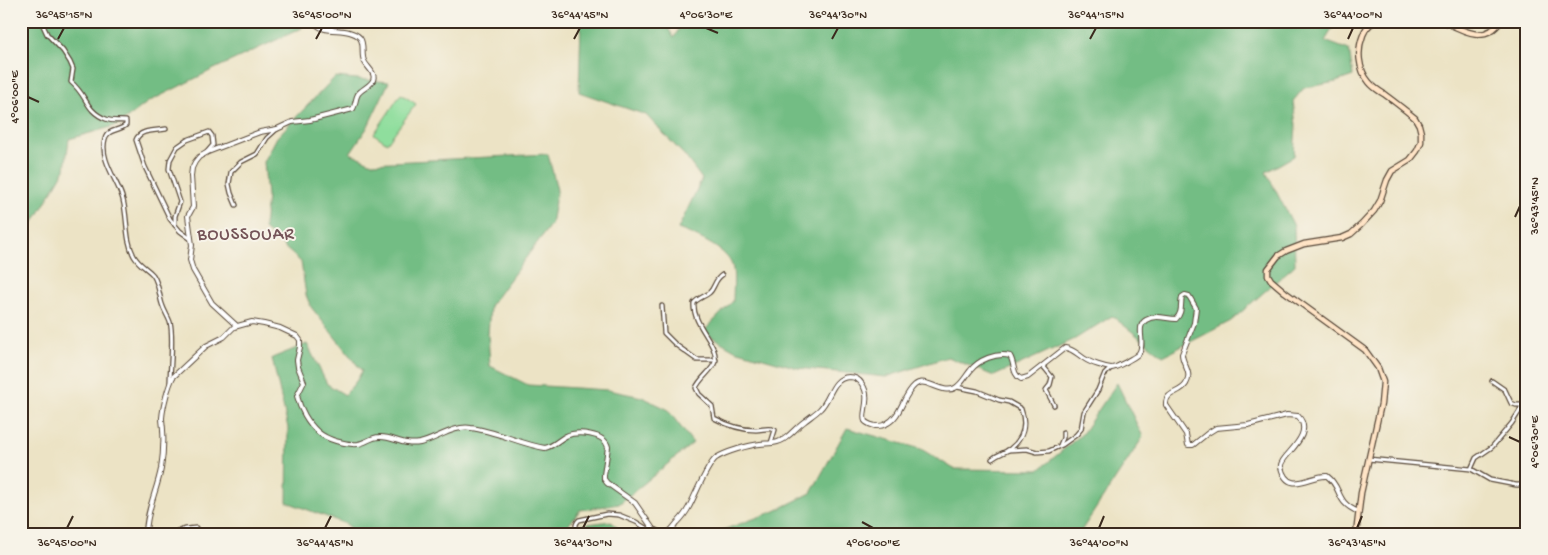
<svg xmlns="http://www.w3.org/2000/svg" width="1548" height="555" font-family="'Gochi Hand',sans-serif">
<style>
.green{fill:#8fde9d;stroke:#65845e}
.forest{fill:#73bd84;stroke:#577451}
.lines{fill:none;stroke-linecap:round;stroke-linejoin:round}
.minor-casing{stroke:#564637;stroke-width:5.5}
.tertiary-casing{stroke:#564637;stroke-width:6}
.secondary-casing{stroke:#564637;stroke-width:7}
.minor{stroke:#fff;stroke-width:3}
.tertiary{stroke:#fff;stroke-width:4}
.secondary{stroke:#ffe4c6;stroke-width:4.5}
.ticks{fill:none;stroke:#3b2a1e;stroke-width:2}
.labels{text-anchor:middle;stroke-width:4;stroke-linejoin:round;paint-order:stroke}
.quarter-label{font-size:18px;letter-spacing:1px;fill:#745357;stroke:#f7f3e8}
.neatline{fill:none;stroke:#3b2a1e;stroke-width:2}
.ticks-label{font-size:12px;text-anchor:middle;fill:#3b2a1e}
</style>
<rect width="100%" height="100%" fill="#f7f3e8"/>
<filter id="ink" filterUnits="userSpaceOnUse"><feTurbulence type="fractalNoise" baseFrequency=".02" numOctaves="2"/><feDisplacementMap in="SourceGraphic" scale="10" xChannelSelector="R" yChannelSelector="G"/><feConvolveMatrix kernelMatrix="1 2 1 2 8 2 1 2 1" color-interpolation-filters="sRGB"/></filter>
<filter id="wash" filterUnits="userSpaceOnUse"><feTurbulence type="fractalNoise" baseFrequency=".0096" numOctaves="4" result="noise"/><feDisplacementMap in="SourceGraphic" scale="20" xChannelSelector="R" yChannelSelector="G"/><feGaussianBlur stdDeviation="1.12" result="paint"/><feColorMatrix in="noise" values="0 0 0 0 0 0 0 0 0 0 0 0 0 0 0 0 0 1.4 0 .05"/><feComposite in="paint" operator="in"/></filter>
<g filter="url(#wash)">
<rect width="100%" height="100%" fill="#ece3c5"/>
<path class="green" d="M401,94L416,104L387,143L374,134Z"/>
<g class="forest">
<path d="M21,21H301L302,28L212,70L148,102L118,125L69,139L65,169L21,244Z"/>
<path d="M581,21H664L674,38L683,21H1337L1325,41L1349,50L1353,76L1336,82L1304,88L1293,101L1296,125L1294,156L1266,172L1294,226L1295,265L1231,321L1163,356L1112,316L1075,339L994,376L948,357L886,377L798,368L735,350L703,332L733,301C733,292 735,274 732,265C726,248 694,235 678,229L702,179L685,156L646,115L579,92Z"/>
<path d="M335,77L389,82L367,128L350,153L372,163L548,154L557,190L551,224L490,306L488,335L490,366L528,385L608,390L642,397L667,409L693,443L619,504L580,510L567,527L565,534H358L346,524L287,502L288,428L272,358L307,344L327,384L345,395L357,380L362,371L311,307L306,295L301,262L264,229L267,196L264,162L277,137Z"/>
<path d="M1117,383L1143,437L1079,534H712L775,511L811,493L847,428L921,449L954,469L1039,470L1082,434Z"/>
<path d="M611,521L624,534H583L580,525Z"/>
</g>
</g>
<g filter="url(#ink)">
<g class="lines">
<defs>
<g id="minor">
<path d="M41,21L47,34L63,51L70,62L73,69L71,82C88,96 85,111 106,119C113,122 120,120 126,121V125C120,131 107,129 105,139C99,160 119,182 123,200C128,219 125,239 134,256C139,265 147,268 153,275C159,284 159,295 162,304C164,311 168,316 170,322C174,336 170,367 170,383"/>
<path d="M166,129C156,131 140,129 136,140L145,167L170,219L180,231L191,239"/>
<path d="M236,205L231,193L229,184L231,172L241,162L257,154L267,138L277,129"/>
<path d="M175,225V216L180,202L169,169L170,160L177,147L187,140L209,132L212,136L213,145L207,152"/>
<path d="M722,275C714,280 715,288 709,293C704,297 698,298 694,303C692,325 719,344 715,362C712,371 700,378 696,388L699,394L712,406L714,418C727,425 741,430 756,430C763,430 768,427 775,430L771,443"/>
<path d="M662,306L664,333L676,345L697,360H716"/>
<path d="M1043,366L1052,377L1050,385L1046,390L1054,405"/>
<path d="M1492,381L1505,390L1511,403L1516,405H1521"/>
<path d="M957,387L977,391L999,400L1009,402L1021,409C1027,425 1023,439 1010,449C1004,453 998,454 992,459"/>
<path d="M1060,445L1063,438V432"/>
<path d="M1008,450L1027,449L1037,452L1049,451L1062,445L1076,435L1081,429L1084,412L1098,390L1104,375L1111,368"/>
<path d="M1368,459L1471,469L1490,480L1516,485H1520L1527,480"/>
<path d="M1471,469L1476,458L1492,447L1512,423L1519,412L1524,401L1527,400"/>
<path d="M146,533H172L186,529L196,528"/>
<path d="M579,534C576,528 574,525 579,520L607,514L619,515L636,522L654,533L661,534"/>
</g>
<g id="tertiary">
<path d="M326,29C335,22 344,25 354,21"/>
<path d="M237,326L212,303L193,270L190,260L192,245L188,216L193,207L191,176L192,168L195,162L199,157L208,152L260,132L277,129L292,122L310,120L353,109C356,104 355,99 358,94C362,88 377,84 373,74C370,67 364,65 363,57C362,52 364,43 360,38C349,25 320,36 315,21"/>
<path d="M146,534C146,512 157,490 161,469C163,456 164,443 163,430C163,426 162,422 162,418C163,406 168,387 173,377L206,346L224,337L234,327L252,322L264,324L280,328L297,336L300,340V347L297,360L298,367L304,382L297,396C300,409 308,423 318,432C327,440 346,445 358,444C365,443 372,437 379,437C393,436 402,446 420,443C437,439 454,425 471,428C496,431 520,444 545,448C554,446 558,440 566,436C577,431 605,433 608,447L604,475V479L607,483L635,503L653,529L663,534"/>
<path d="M663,534C670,533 673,528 677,523C682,518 686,513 689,507C695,496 707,465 716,458C725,452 749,445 760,444C770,443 780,444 788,436C794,431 799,425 805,421C810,417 816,413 820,409C831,399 831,378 849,377C855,377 859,379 862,384C872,398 861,414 865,421C867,424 872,425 875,426C879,426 883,426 886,424C902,416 902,396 915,385C926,376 941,395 955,388C962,384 965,377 970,371C978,360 997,352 1010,356C1015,364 1012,374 1021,379L1028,377L1065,348C1074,349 1078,355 1085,359C1091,363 1104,367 1111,368C1116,368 1121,364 1126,362C1130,359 1136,357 1139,353C1146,344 1135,326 1146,320C1156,314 1166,319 1176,319C1183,312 1180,305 1182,297L1185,295L1189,296L1196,308L1194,323L1182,354C1182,364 1193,372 1186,384C1180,394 1165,391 1166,405L1186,434L1188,445H1193L1208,433L1216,428L1248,425L1287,415L1298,416C1317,436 1278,457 1281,467C1288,497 1312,474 1327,476C1343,488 1334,502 1359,512"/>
</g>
<g id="secondary">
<path d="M1384,21H1389"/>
<path d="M1443,21C1463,31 1485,44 1501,21"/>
<path d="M1356,534L1361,493L1381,404L1383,382L1378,368L1365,350L1285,292L1271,280L1268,275V269L1278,256L1286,251L1304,244L1342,238L1351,234L1362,224L1374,211L1380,201L1387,180L1392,171L1410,160L1417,151L1421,142V133L1419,125L1415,118C1405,110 1395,102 1384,94C1379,91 1373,87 1369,82C1358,69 1357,50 1363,35C1366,27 1371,21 1380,21"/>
</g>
</defs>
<use href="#minor" class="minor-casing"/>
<use href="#tertiary" class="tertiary-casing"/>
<use href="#secondary" class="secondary-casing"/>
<use href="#minor" class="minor"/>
<use href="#tertiary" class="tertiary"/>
<use href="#secondary" class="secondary"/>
</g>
</g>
<path class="ticks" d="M706,28L718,33M58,39L64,28M316,39L322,28M574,39L580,28M832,39L838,28M1090,39L1096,28M1348,39L1353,28M28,97L39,102M1515,217L1520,206M1509,437L1520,442M862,522L873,528M67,528L73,516M325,528L331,516M583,528L589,516M1099,528L1104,516M1357,528L1362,516"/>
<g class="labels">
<g class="quarter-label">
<text x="246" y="239">BOUSSOUAR</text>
</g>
</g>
<rect width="1548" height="555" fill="none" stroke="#f7f3e8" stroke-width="55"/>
<rect x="28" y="28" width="1492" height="500" class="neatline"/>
<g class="ticks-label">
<text x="64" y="18">36°45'15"N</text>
<text x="322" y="18">36°45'00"N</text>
<text x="580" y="18">36°44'45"N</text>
<text x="706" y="18">4°06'30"E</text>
<text x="838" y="18">36°44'30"N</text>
<text x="1096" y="18">36°44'15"N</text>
<text x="1353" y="18">36°44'00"N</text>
<text transform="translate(14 97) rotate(-90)" y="4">4°06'00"E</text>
<text transform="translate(1534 206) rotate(-90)" y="4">36°43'45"N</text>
<text transform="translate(1534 442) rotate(-90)" y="4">4°06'30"E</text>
<text x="67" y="546">36°45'00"N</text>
<text x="325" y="546">36°44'45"N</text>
<text x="583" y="546">36°44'30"N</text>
<text x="873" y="546">4°06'00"E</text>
<text x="1099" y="546">36°44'00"N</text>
<text x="1357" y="546">36°43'45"N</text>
</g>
</svg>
